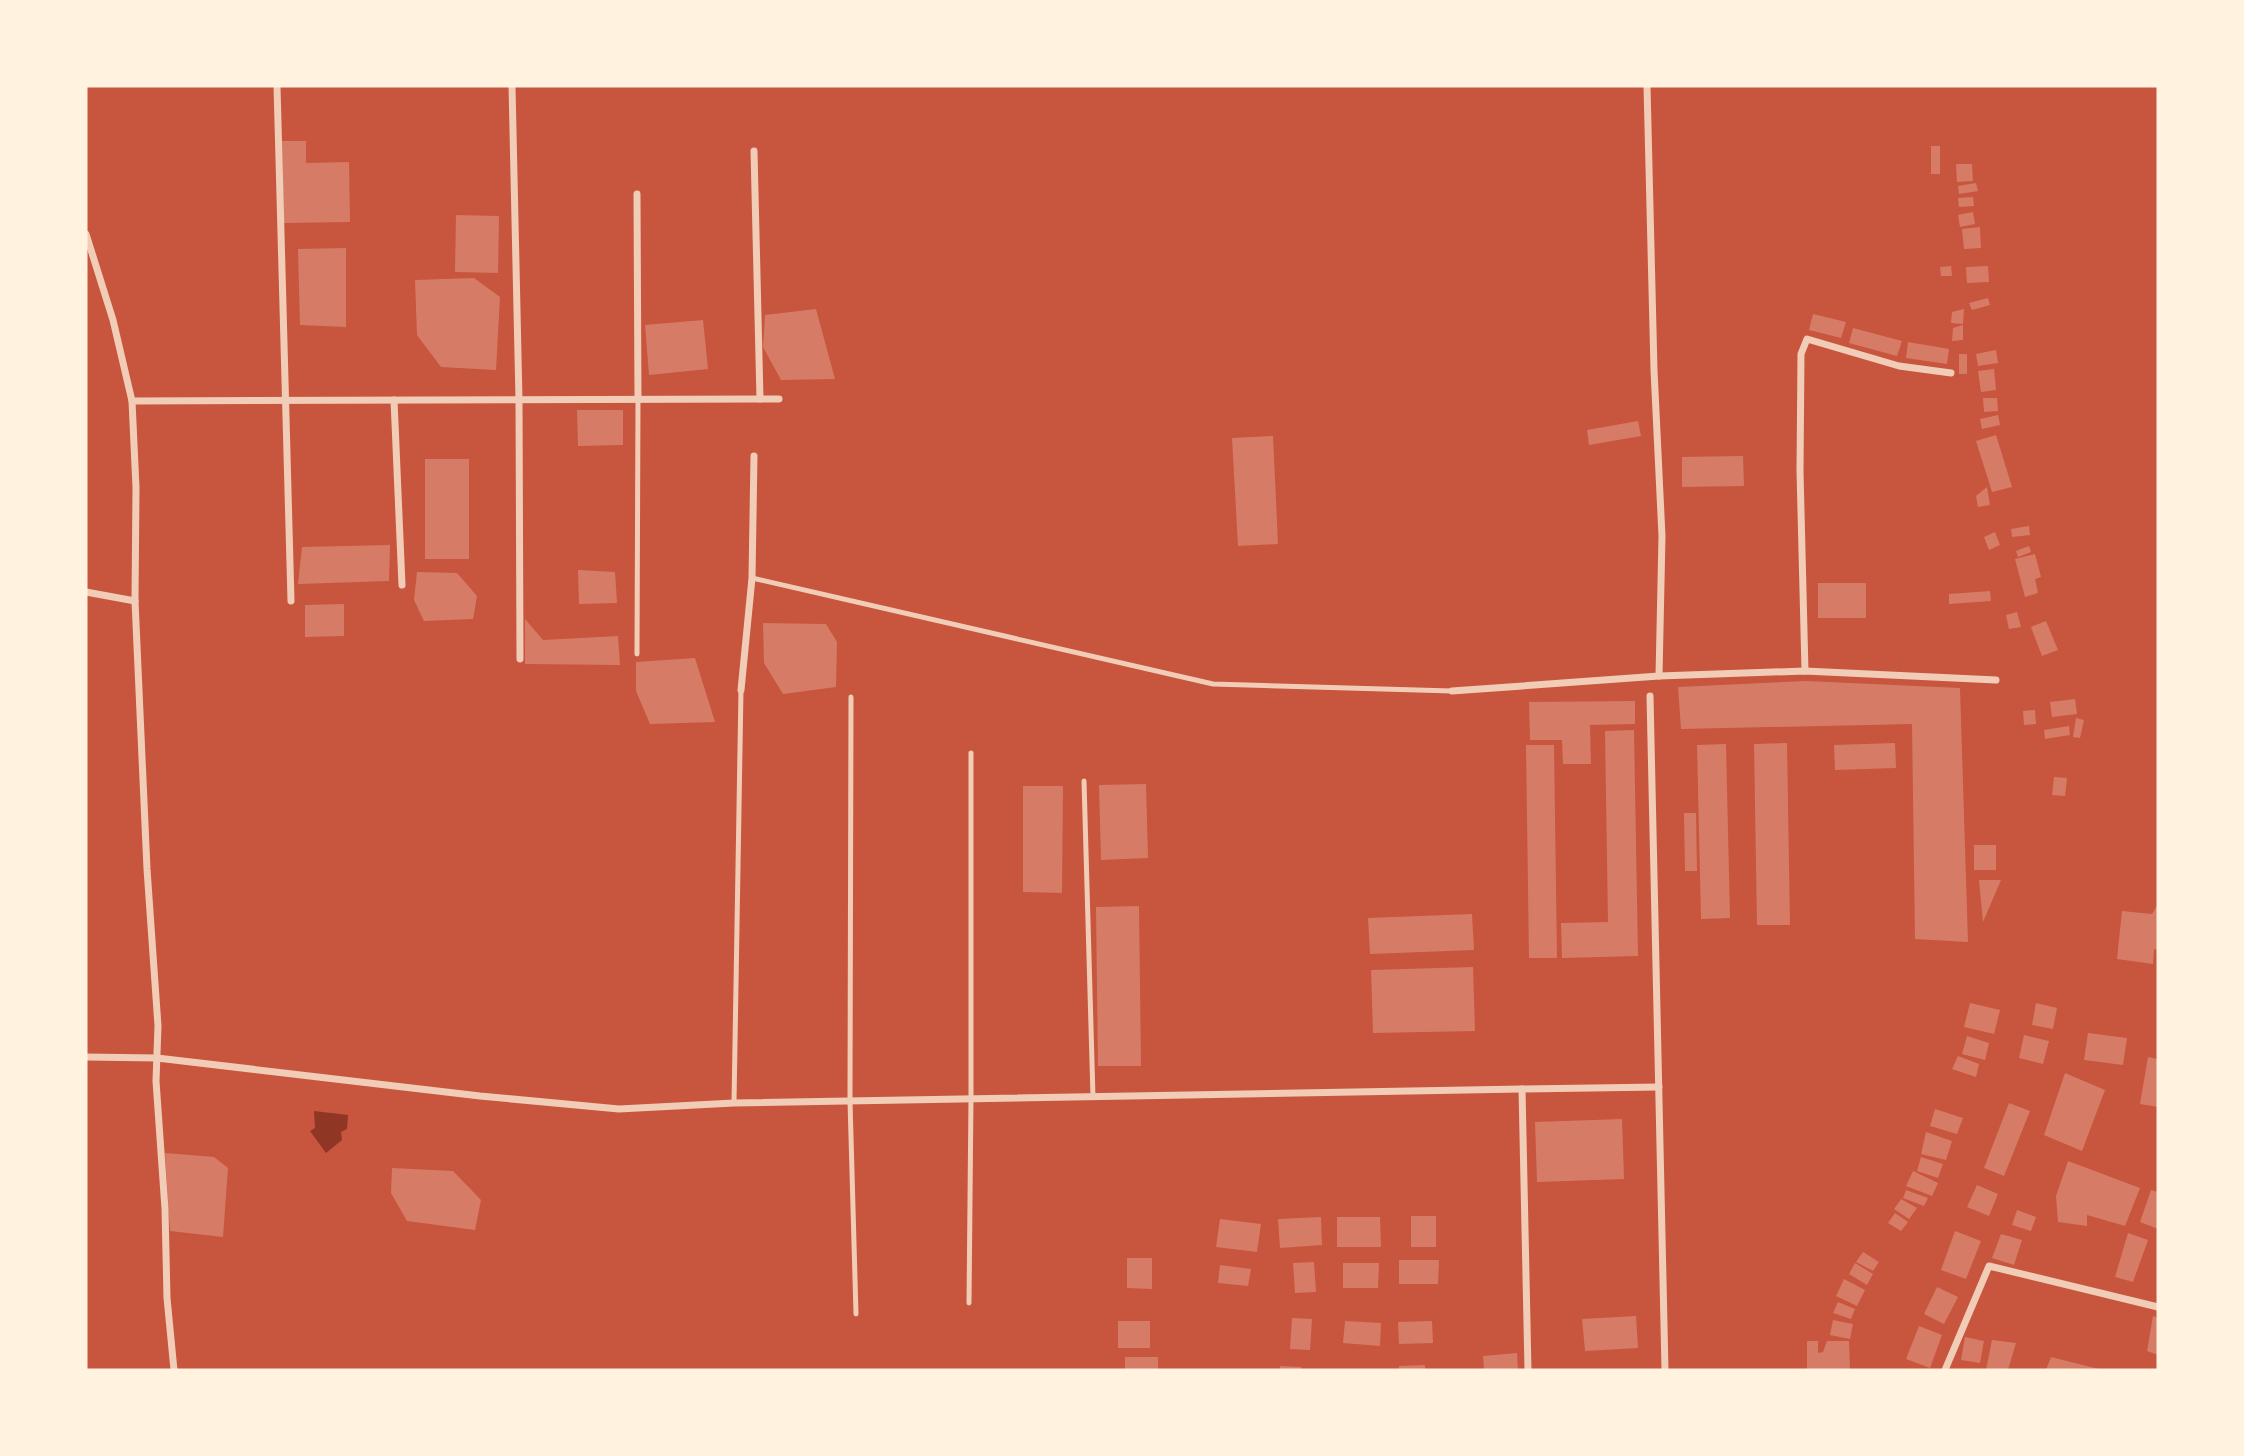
<svg xmlns="http://www.w3.org/2000/svg" width="2244" height="1456" font-family="'PT Serif',serif">
<style>
.water{fill:#8f3625}
.building{fill:#d67c66}
.lines{fill:none;stroke-linecap:round;stroke-linejoin:round}
.service{stroke:#f1ccb7;stroke-width:5}
.minor{stroke:#f1ccb7;stroke-width:7}
</style>
<rect width="100%" height="100%" fill="#c8553d"/>
<path class="water" d="M314,1111L348,1115L347,1129L341,1132L342,1140L326,1153L310,1131L315,1128Z"/>
<g class="building">
<path d="M282,141H306V163L349,162L350,222L283,223Z"/>
<rect x="1931" y="146" width="9" height="28"/>
<path d="M1956,164H1972L1973,181L1957,182Z"/>
<path d="M1976,183L1978,191L1959,194L1958,186Z"/>
<path d="M1973,197L1974,206L1959,207L1958,198Z"/>
<path d="M1973,212L1975,224L1960,227L1958,215Z"/>
<path d="M456,215L499,216L498,273L455,272Z"/>
<path d="M1980,227L1981,248L1964,249L1962,229Z"/>
<path d="M346,248V327L300,325L298,249Z"/>
<path d="M1951,266L1952,276H1941L1940,267Z"/>
<path d="M1988,266L1989,282L1967,283L1966,267Z"/>
<path d="M474,278L500,297L496,370L441,367L417,335L415,280Z"/>
<path d="M1988,298L1990,305L1972,310L1969,303Z"/>
<path d="M816,309L835,379L781,380L763,347L765,315Z"/>
<path d="M1964,309L1963,324L1951,323L1952,312Z"/>
<path d="M1813,314L1846,322L1841,338L1809,330Z"/>
<path d="M703,320L708,369L649,375L645,325Z"/>
<path d="M1963,325V340L1952,341L1953,328Z"/>
<path d="M1853,328L1902,341L1897,356L1849,343Z"/>
<path d="M1908,342L1949,349L1947,364L1906,358Z"/>
<path d="M1996,350L1998,363L1978,366L1976,354Z"/>
<rect x="1959" y="354" width="8" height="20"/>
<path d="M1994,369L1996,390L1981,392L1978,371Z"/>
<path d="M1983,398H1997L1998,411L1984,412Z"/>
<path d="M577,410H623V445L578,446Z"/>
<path d="M1998,415L2000,425L1982,429L1980,419Z"/>
<path d="M1638,421L1641,436L1589,445L1587,430Z"/>
<path d="M1996,435L2012,487L1992,492L1976,441Z"/>
<path d="M1273,436L1278,544L1238,546L1232,438Z"/>
<path d="M1743,456L1744,486L1682,487V457Z"/>
<rect x="425" y="459" width="44" height="100"/>
<path d="M1987,487L1990,505L1978,507L1976,496Z"/>
<path d="M2029,526L2030,535L2012,537L2011,529Z"/>
<path d="M1995,532L2000,545L1989,550L1984,537Z"/>
<path d="M390,545L389,581L298,584L302,547Z"/>
<path d="M2029,546L2031,552L2018,557L2016,551Z"/>
<path d="M2035,554L2041,577L2035,579L2038,593L2025,597L2015,559Z"/>
<path d="M578,570L615,572L617,603L579,604Z"/>
<path d="M417,572L457,573L477,596L473,619L424,621L414,600Z"/>
<rect x="1818" y="583" width="48" height="35"/>
<path d="M1990,591L1991,601L1949,604V594Z"/>
<path d="M344,604V636L305,637V605Z"/>
<path d="M2017,612L2021,627L2009,629L2006,615Z"/>
<path d="M525,619L543,640L618,636L620,665L525,664Z"/>
<path d="M2046,621L2058,650L2042,656L2031,627Z"/>
<path d="M763,623L826,624L837,642L836,687L783,694L764,663Z"/>
<path d="M695,658L715,722L650,724L636,691V662Z"/>
<path d="M1806,681L1960,688L1968,942L1915,939L1912,724L1681,729L1678,687Z"/>
<path d="M2075,699L2077,714L2052,717L2050,702Z"/>
<path d="M1635,701V724L1590,725L1591,764H1563L1562,740H1530L1529,702Z"/>
<path d="M2035,710L2036,724L2024,725L2023,711Z"/>
<path d="M2076,718L2084,720L2080,738L2073,737Z"/>
<path d="M2069,726L2070,735L2045,739L2044,730Z"/>
<path d="M1634,730L1638,956L1562,958L1561,923L1608,922L1605,731Z"/>
<path d="M1787,743L1790,925H1757L1754,744Z"/>
<path d="M1895,743L1896,768L1835,770L1834,745Z"/>
<path d="M1726,744L1730,918L1701,919L1697,745Z"/>
<path d="M1526,745H1554L1557,958H1529Z"/>
<path d="M2054,777L2067,778L2065,796L2052,795Z"/>
<path d="M1146,784L1148,858L1101,860L1099,785Z"/>
<path d="M1023,786H1063L1062,893L1023,892Z"/>
<path d="M1684,813H1696L1697,871H1685Z"/>
<rect x="1974" y="845" width="22" height="25"/>
<path d="M1979,880H2001L1983,922Z"/>
<path d="M2158,904V950L2154,949L2153,964L2117,959L2122,911L2152,914Z"/>
<path d="M1139,906L1141,1066H1098L1096,907Z"/>
<path d="M1472,914L1474,950L1370,954L1368,918Z"/>
<path d="M1473,967L1475,1031L1373,1033L1371,970Z"/>
<path d="M1970,1003L2000,1010L1994,1034L1964,1027Z"/>
<path d="M2036,1003L2057,1008L2053,1029L2032,1025Z"/>
<path d="M2088,1033L2127,1038L2123,1065L2084,1060Z"/>
<path d="M2024,1035L2049,1041L2043,1064L2019,1058Z"/>
<path d="M1967,1036L1989,1043L1985,1060L1962,1054Z"/>
<path d="M1958,1056L1979,1064L1976,1077L1952,1069Z"/>
<path d="M2148,1057L2158,1059V1107L2140,1104Z"/>
<path d="M2065,1073L2105,1090L2082,1151L2044,1135Z"/>
<path d="M2009,1103L2030,1111L2004,1176L1984,1168Z"/>
<path d="M1935,1109L1963,1118L1957,1134L1930,1126Z"/>
<path d="M1622,1119L1624,1179L1537,1182L1535,1122Z"/>
<path d="M1926,1132L1952,1141L1946,1160L1921,1154Z"/>
<path d="M165,1153L214,1157L228,1168L223,1237L170,1231Z"/>
<path d="M1921,1157L1943,1164L1938,1178L1917,1171Z"/>
<path d="M2068,1161L2140,1188L2125,1226L2087,1215V1226L2058,1222L2056,1196Z"/>
<path d="M392,1168L453,1171L481,1200L475,1230L407,1221L391,1193Z"/>
<path d="M1913,1171L1938,1183L1932,1196L1906,1186Z"/>
<path d="M1977,1185L1998,1194L1989,1216L1967,1207Z"/>
<path d="M1906,1190L1928,1198L1924,1206L1903,1198Z"/>
<path d="M2151,1190L2158,1192V1229L2140,1222Z"/>
<path d="M1901,1199L1917,1208L1909,1219L1894,1209Z"/>
<path d="M2017,1210L2036,1217L2031,1231L2012,1225Z"/>
<path d="M1895,1213L1908,1222L1901,1231L1888,1223Z"/>
<rect x="1411" y="1216" width="25" height="31"/>
<path d="M1321,1217L1322,1245L1280,1248L1278,1219Z"/>
<path d="M1337,1217H1380L1381,1247H1337Z"/>
<path d="M1220,1219L1261,1224L1257,1252L1216,1247Z"/>
<path d="M1955,1231L1981,1241L1966,1279L1941,1270Z"/>
<path d="M2128,1233L2148,1240L2133,1282L2115,1277Z"/>
<path d="M2001,1234L2022,1240L2014,1265L1992,1258Z"/>
<path d="M1863,1252L1879,1262L1873,1271L1856,1262Z"/>
<path d="M1127,1258H1152V1289L1127,1288Z"/>
<path d="M1399,1260H1439L1438,1284H1399Z"/>
<path d="M1314,1262L1316,1292L1295,1293L1293,1263Z"/>
<path d="M1343,1263H1379L1378,1288H1343Z"/>
<path d="M1855,1263L1873,1274L1867,1285L1849,1274Z"/>
<path d="M1220,1265L1251,1269L1248,1286L1218,1283Z"/>
<path d="M1844,1279L1865,1290L1857,1306L1836,1296Z"/>
<path d="M1937,1287L1958,1297L1944,1324L1924,1314Z"/>
<path d="M1838,1302L1855,1309L1851,1319L1833,1313Z"/>
<path d="M1636,1316L1638,1348L1585,1351L1582,1319Z"/>
<path d="M2153,1316L2158,1318V1355L2147,1351Z"/>
<path d="M1292,1318L1312,1319L1310,1350L1290,1349Z"/>
<path d="M1833,1320L1853,1324L1850,1339L1830,1335Z"/>
<rect x="1118" y="1321" width="32" height="27"/>
<path d="M1345,1321L1381,1323L1380,1346L1343,1343Z"/>
<path d="M1432,1321L1433,1343L1399,1344L1398,1322Z"/>
<path d="M1919,1326L1942,1335L1930,1368L1906,1359Z"/>
<path d="M1965,1337L1984,1341L1980,1363L1961,1360Z"/>
<path d="M1992,1340L2016,1343L2008,1370H1986Z"/>
<path d="M1807,1341H1818V1353L1823,1352L1827,1341H1849L1850,1370H1807Z"/>
<path d="M1517,1353L1518,1370H1484L1483,1356Z"/>
<rect x="1125" y="1357" width="33" height="13"/>
<path d="M2051,1357L2099,1369V1370H2046Z"/>
<path d="M1425,1365V1370H1399V1366Z"/>
<path d="M1280,1366L1301,1367V1370H1280Z"/>
</g>
<g class="lines">
<g class="service">
<path d="M752,578L1213,684L1452,691"/>
<path d="M637,654L638,399"/>
<path d="M851,697L850,1101L856,1314"/>
<path d="M1084,781L1093,1097"/>
<path d="M734,1103L741,690"/>
<path d="M969,1303L971,1098V753"/>
</g>
<g class="minor">
<path d="M277,86L291,601"/>
<path d="M512,86L519,400L520,659"/>
<path d="M1647,86L1654,370L1662,536L1659,676"/>
<path d="M754,151L760,399"/>
<path d="M637,194L638,399"/>
<path d="M86,234L113,320L132,401L136,488L135,601L147,869L158,1026L156,1081L165,1209L167,1298L174,1370"/>
<path d="M394,400L402,585"/>
<path d="M132,401L779,399"/>
<path d="M86,592L135,601"/>
<path d="M1805,671L1800,471L1801,354L1807,339L1899,366L1951,373"/>
<path d="M741,690L752,578L754,456"/>
<path d="M1452,691L1659,676L1805,671L1996,680"/>
<path d="M1650,696L1665,1370"/>
<path d="M86,1057L157,1058L480,1096L619,1109L734,1103L1522,1089"/>
<path d="M1528,1370L1522,1089L1659,1087"/>
<path d="M1945,1370L1989,1266L2158,1307"/>
</g>
</g>
<rect width="2244" height="1456" fill="none" stroke="#fff3e0" stroke-width="175"/>
</svg>
